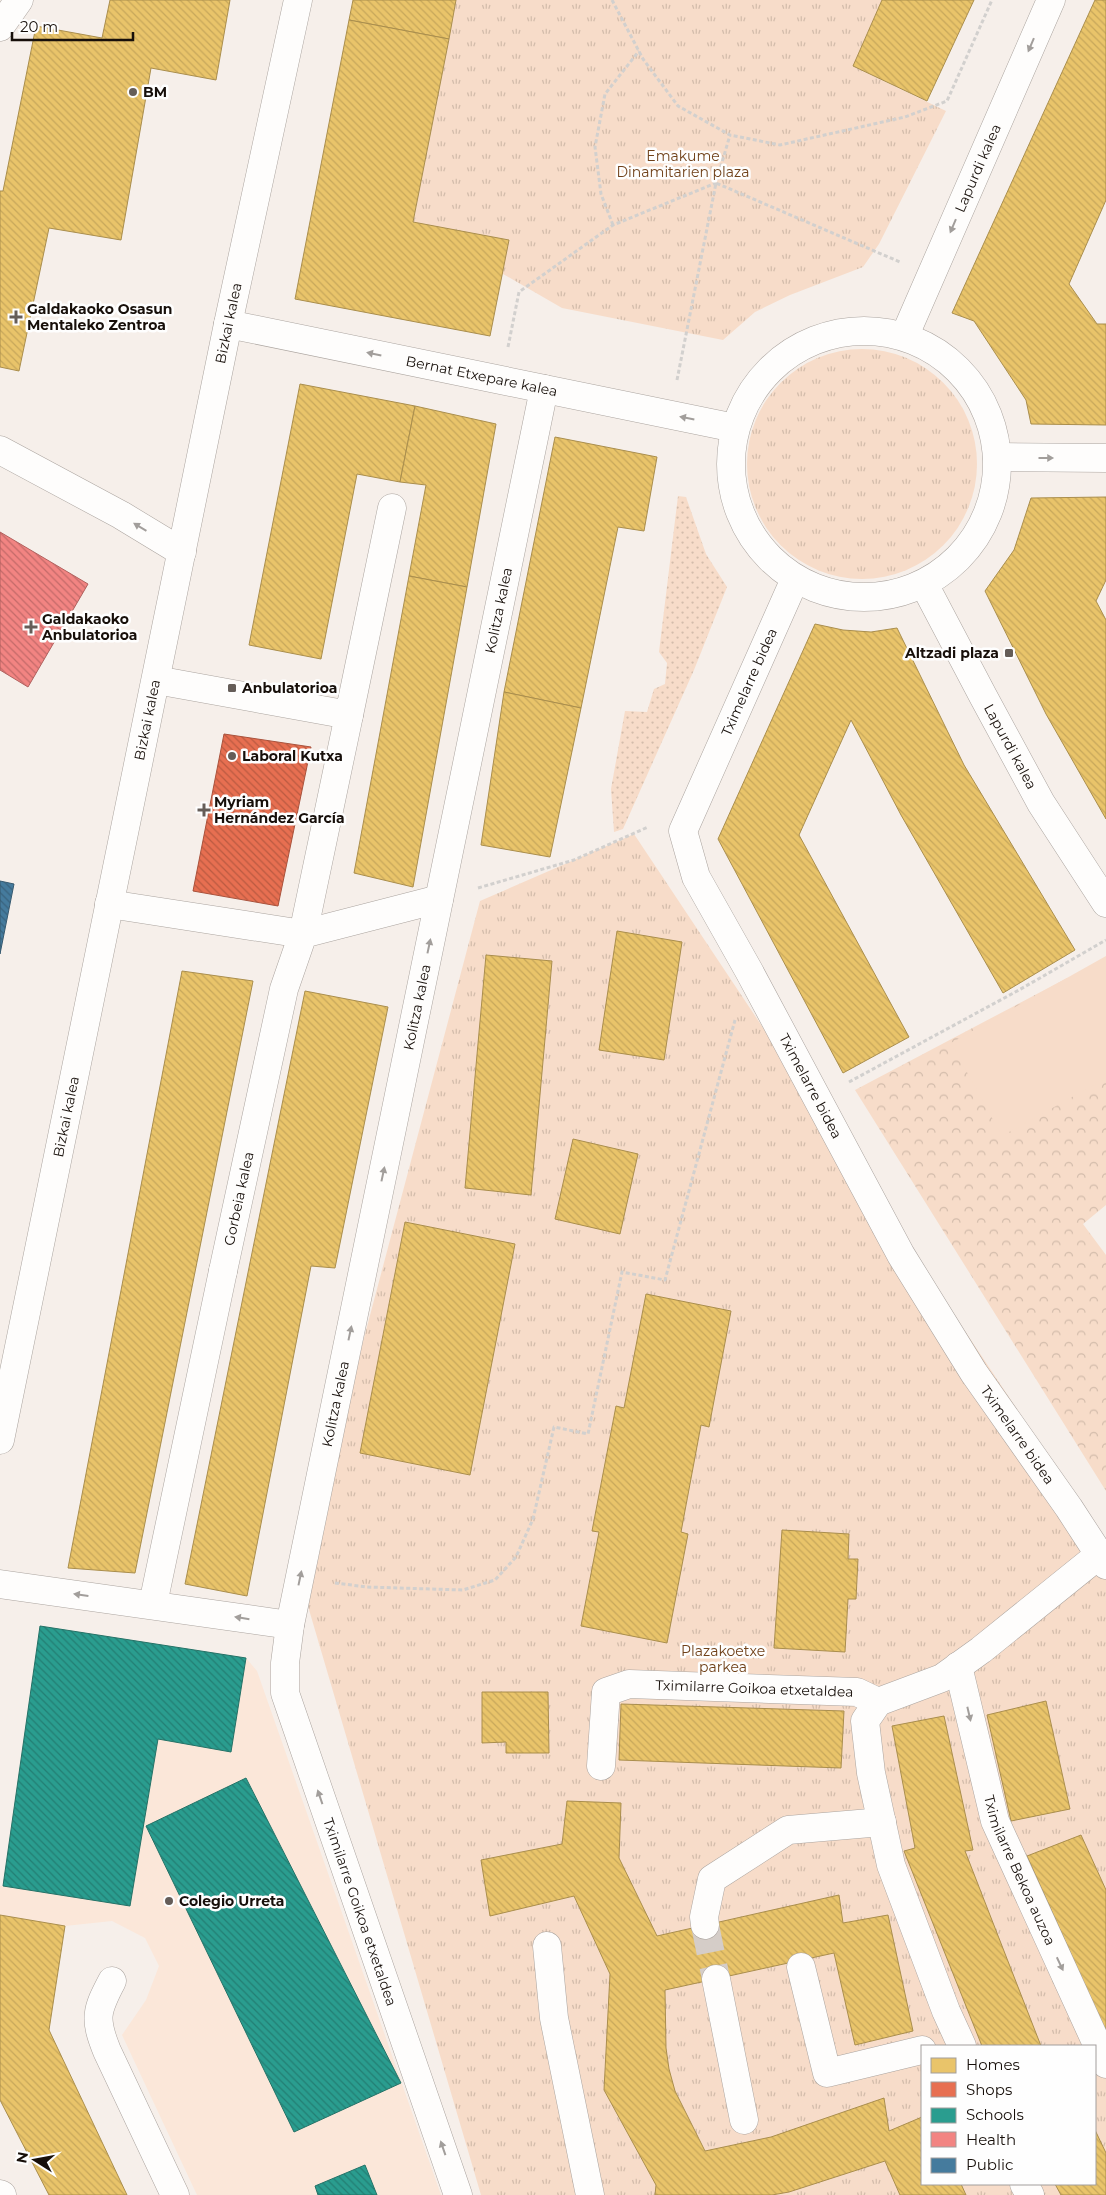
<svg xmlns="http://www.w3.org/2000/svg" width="1106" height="2195" font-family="Montserrat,sans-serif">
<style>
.built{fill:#fbe7d9}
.grass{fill:url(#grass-dots)}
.forest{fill:url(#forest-crowns)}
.park{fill:url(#park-tufts);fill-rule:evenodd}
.pitch{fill:#f7dcc9}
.homes{fill:url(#homes-back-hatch);stroke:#aa8e4d}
.shops{fill:url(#shops-back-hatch);stroke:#a9523c}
.schools{fill:url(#schools-back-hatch);stroke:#247267}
.health{fill:url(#health-back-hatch);stroke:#b0615e}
.public{fill:url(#public-back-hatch);stroke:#375b71}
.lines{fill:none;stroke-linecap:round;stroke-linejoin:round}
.minor-tunnel{stroke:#d5cdc8;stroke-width:28;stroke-dasharray:28 14;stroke-linecap:butt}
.pedestrian-casing{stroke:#aba49f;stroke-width:29}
.minor-casing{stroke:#aba49f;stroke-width:29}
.path{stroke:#d2d0ce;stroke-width:3;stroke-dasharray:4 2.5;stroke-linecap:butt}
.pedestrian{stroke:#fefdfc;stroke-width:28}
.minor{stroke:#fefdfc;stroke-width:28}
.oneway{fill:#a29e9b}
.poi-dot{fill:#655d58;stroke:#fefefe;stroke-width:2}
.labels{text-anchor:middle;stroke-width:5;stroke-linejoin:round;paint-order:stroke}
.poi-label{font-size:14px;font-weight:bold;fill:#170f0a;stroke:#fefefe;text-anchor:start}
.park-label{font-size:14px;fill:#704119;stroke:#fefefe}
.street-label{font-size:14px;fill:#170f0a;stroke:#fefefe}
</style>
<defs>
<pattern id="grass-dots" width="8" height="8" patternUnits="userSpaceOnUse" patternTransform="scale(1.25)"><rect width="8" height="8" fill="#f7dcc9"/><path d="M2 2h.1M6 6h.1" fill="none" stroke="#d3bcab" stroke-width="1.8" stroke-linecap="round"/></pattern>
<pattern id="forest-crowns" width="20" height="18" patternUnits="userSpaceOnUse" patternTransform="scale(1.25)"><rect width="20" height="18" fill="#f7dcc9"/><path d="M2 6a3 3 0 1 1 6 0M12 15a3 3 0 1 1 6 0" fill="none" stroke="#d3bcab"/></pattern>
<pattern id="park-tufts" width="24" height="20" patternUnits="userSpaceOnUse" patternTransform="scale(1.25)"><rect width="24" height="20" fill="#f7dcc9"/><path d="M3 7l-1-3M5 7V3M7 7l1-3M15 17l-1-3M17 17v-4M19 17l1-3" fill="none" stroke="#d3bcab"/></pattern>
<pattern id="homes-back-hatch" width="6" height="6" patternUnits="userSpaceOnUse" patternTransform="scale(1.25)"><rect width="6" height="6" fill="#e9c46a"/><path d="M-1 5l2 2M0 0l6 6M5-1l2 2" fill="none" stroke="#c7a75b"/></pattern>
<pattern id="shops-back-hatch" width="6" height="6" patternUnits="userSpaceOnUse" patternTransform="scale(1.25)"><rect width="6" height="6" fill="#e76f51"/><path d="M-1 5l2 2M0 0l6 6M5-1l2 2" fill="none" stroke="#ba5a41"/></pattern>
<pattern id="schools-back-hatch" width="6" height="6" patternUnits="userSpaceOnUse" patternTransform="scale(1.25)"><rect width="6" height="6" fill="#2a9d8f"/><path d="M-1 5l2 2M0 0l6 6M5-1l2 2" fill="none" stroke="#237e73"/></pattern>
<pattern id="health-back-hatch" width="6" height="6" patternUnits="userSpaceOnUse" patternTransform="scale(1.25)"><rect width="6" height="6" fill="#f28482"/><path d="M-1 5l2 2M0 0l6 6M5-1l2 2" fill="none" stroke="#c36a69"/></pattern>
<pattern id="public-back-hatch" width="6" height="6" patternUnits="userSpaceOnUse" patternTransform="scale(1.25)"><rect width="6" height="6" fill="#457b9d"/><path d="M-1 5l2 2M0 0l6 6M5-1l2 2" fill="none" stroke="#39637e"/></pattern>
</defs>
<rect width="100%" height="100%" fill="#f6efea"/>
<path class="built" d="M40,1626L246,1658L257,1671L441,2195H197L122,2035L146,2000L159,1966L145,1938L112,1921L65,1926L0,1915V1886H3Z"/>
<path class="grass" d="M678,496L686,497L706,554L727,587L694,670L623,829L614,832L611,789L625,711L647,712L654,689L665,684L667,663L659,652Z"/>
<path class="forest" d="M1067,978L1106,1028V1205L1083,1224L1106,1255V1491L855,1090Z"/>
<g class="park">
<path d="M456,0H882L853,66L946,111L879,244L863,267L790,295L755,312L723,340L562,308L413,222Z"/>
<circle cx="862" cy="464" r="115"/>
<path d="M634,834L1106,1543V2195H481L300,1579L480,901ZM922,2046H1095V2184H922Z"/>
</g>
<path class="pitch" d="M1106,956V1078L1002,1136L951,1043Z"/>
<g class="homes">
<path d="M110,0H230L216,80L151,68L121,240L49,228L19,371L0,367V191H3L36,26L102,38Z"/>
<path d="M353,0H456L449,39L349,20Z"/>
<path d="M882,0H974L927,101L853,66Z"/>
<path d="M1095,0H1106V200L1069,284L1097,324H1106V425L1031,424L1026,400L974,321L952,313Z"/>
<path d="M349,20L449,39L413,222L509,240L490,336L295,299Z"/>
<path d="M300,384L415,406L400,482L357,474L321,659L249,645Z"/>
<path d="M415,406L496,424L467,587L409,576L426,485L400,482Z"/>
<path d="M555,437L657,457L644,531L618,527L581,708L504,692Z"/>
<path d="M1106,497V580L1096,601L1106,620V819L1046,714L985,591L1014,550L1031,498Z"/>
<path d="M409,576L467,587L413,887L354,873Z"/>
<path d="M815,624L843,630L871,632L897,628L964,765L1075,950L1003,993L901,815L851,720L799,835L909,1037L843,1073L718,839Z"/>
<path d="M504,692L581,708L550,857L481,845Z"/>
<path d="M617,931L682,942L664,1060L599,1050Z"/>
<path d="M486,955L552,961L531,1195L465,1188Z"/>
<path d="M182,971L253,981L135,1573L68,1568Z"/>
<path d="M305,991L388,1007L335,1268L311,1266L247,1596L185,1584Z"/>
<path d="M573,1139L638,1154L620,1234L555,1219Z"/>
<path d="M405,1222L515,1244L470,1475L360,1453Z"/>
<path d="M646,1294L731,1311L709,1427L701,1425L681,1532L688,1534L667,1643L581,1626L599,1532L592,1531L616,1406L624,1408Z"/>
<path d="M782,1530L849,1534L848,1559H858L856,1599H848L845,1652L774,1648Z"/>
<path d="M482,1692H548L549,1753H506V1742L482,1743Z"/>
<path d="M1046,1701L1070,1809L1011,1821L987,1715Z"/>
<path d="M621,1704L844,1711L841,1768L619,1760Z"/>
<path d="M944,1716L973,1850L965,1851L1041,2046H982L904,1851L915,1848L892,1726Z"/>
<path d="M567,1801L621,1803L619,1858L657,1936L839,1895L843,1923L888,1915L913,2031L855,2045L834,1953L665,1990L666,2048L669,2069L675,2091L705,2151L771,2137L884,2098L889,2131L922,2117V2184H961L966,2195H900L885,2161L789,2192L772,2195H655L656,2185L604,2090L610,1974L574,1896L490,1916L481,1860L562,1844Z"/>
<path d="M1081,1835L1106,1890V2032L1027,1856Z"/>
<path d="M0,1915L65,1926L49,2030L127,2195H49L0,2100Z"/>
<path d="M1095,2130L1106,2153V2195H1061L1055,2184H1095Z"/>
</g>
<path class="shops" d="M224,734L311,747L278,906L193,891Z"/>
<g class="schools">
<path d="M40,1626L246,1658L231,1752L158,1739L130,1906L3,1886Z"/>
<path d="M246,1778L401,2083L294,2132L146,1826Z"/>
<path d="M365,2165L377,2195H318L315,2186Z"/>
</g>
<path class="health" d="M0,532L88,584L28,687L0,670Z"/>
<path class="public" d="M0,881L14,884L0,954Z"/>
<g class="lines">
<path class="minor-tunnel" d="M705,1925L716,1979"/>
<defs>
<g id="pedestrian">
<path d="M156,680L349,715L392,508"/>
<path id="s1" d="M223,1271L284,989L303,934L439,899"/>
</g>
<g id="minor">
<path d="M0,27L19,0"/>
<path id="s2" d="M228,324L735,428"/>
<circle cx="864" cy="464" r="133"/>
<path id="s3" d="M905,335L1051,0"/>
<path d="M0,450L121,515L182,552"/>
<path d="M997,457L1106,458"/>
<path id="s4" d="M795,579L683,831L696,877L749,971L901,1255L974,1373L1069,1508L1106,1565"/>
<path id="s5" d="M924,584L983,696L1041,803L1106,903"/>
<path d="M109,904L303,934L349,715"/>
<path id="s6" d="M0,1440L228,324L298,0"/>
<path d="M0,1584L290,1625"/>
<path d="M153,1604L223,1271"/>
<path id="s7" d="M958,1666L995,1821L1106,2064"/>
<path d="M878,1702L865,1721L871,1773L891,1865L946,2011L962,2046"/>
<path d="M878,1702L942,1678L981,1650L1099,1555"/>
<path id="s8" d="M601,1766L606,1692L629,1684L857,1692L878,1702"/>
<path d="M705,1925L704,1917L712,1879L788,1830L882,1822"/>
<path d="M547,1946L554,2018L590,2195"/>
<path d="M801,1967L827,2073L922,2050"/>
<path d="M716,1979L744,2120"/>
<path d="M112,1981C96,2011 94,2019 107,2051L175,2195"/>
<path d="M1024,2184L1030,2195"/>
<path d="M0,2194L2,2195"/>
<path id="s9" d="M458,2195L285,1693V1663L290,1625L544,389"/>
</g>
</defs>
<use href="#pedestrian" class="pedestrian-casing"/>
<use href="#minor" class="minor-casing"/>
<g class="path">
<path d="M612,0L643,59L678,106L730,135L780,145L905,117L947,101L992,0"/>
<path d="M613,225L601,194L595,147L605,94L639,51"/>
<path d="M508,347L519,292L613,225L716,183L730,135"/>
<path d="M677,380L716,183L900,262"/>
<path d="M478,888L574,860L648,827"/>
<path d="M849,1082L1019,990L1106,940"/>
<path d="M335,1583L367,1587L463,1590L495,1580L516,1557L533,1519L554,1427L588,1434L622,1272L665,1280L735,1020"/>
</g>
<use href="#pedestrian" class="pedestrian"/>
<use href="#minor" class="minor"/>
</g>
<defs><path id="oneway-solid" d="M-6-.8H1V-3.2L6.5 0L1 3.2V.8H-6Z" transform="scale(1.25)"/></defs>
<g class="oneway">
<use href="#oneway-solid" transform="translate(1031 45) rotate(113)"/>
<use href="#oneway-solid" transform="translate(953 226) rotate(113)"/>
<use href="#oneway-solid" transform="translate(374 354) rotate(-168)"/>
<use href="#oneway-solid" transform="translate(687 418) rotate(-169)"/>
<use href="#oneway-solid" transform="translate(1046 458)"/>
<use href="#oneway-solid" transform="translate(140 527) rotate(-149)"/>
<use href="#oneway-solid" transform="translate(429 946) rotate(-78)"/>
<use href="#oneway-solid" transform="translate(383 1174) rotate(-78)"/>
<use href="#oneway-solid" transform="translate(350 1333) rotate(-78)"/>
<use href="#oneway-solid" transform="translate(300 1578) rotate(-78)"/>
<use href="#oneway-solid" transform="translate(81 1595) rotate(-172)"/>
<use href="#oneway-solid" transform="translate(242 1618) rotate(-171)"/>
<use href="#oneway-solid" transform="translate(969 1714) rotate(77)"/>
<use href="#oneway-solid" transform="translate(320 1797) rotate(-109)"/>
<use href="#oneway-solid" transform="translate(1060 1964) rotate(65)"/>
<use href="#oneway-solid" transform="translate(443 2148) rotate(-109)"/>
</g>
<g class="poi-dot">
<circle cx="133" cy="92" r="5"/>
<path d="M13.5 309.5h5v5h5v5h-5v5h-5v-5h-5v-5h5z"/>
<path d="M28.5 619.5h5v5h5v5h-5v5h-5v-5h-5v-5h5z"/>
<rect x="1004" y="648" width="10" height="10" rx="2.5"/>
<rect x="227" y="683" width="10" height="10" rx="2.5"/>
<circle cx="232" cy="756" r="5"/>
<path d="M201.5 802.5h5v5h5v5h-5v5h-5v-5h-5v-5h5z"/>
<circle cx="169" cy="1901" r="5"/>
</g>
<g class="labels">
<g class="poi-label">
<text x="143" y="97">BM</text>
<text x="27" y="314">Galdakaoko Osasun<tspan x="27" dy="16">Mentaleko Zentroa</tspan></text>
<text x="42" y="624">Galdakaoko<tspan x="42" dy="16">Anbulatorioa</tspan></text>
<text x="999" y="658" text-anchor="end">Altzadi plaza</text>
<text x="242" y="693">Anbulatorioa</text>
<text x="242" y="761">Laboral Kutxa</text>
<text x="214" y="807">Myriam<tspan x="214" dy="16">Hernández García</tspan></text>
<text x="179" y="1906">Colegio Urreta</text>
</g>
<g class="park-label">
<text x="683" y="161">Emakume<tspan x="683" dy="16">Dinamitarien plaza</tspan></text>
<text x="723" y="1656">Plazakoetxe<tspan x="723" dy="16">parkea</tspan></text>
</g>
<g class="street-label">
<text dy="5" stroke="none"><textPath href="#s3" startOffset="182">Lapurdi kalea</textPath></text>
<text dy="5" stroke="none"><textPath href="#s6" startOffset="1140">Bizkai kalea</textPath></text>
<text dy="5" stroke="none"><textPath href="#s2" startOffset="259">Bernat Etxepare kalea</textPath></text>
<text dy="5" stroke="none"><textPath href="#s9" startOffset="1635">Kolitza kalea</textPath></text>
<text transform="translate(749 682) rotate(-66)" y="5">Tximelarre bidea</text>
<text dy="5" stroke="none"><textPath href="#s6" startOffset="735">Bizkai kalea</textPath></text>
<text dy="5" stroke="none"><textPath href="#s5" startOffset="184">Lapurdi kalea</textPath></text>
<text dy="5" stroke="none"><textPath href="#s9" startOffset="1230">Kolitza kalea</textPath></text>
<text dy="5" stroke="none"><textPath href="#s4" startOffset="562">Tximelarre bidea</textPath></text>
<text dy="5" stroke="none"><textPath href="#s6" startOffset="330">Bizkai kalea</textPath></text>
<text dy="5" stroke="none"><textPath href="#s1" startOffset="74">Gorbeia kalea</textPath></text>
<text dy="5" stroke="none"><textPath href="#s9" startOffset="825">Kolitza kalea</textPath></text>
<text dy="5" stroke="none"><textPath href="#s4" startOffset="968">Tximelarre bidea</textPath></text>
<text dy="5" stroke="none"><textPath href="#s8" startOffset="224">Tximilarre Goikoa etxetaldea</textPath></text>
<text dy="5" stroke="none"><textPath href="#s7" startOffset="214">Tximilarre Bekoa auzoa</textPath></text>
<text transform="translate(360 1912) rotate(71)" y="5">Tximilarre Goikoa etxetaldea</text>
</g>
</g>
<rect x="921" y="2045" width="175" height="140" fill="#fefefe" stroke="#a29e9c"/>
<rect x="931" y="2058" width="25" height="15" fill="#e9c46a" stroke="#a29e9c"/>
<text x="966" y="2070" font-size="15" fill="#170f0a">Homes</text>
<rect x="931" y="2082" width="25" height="15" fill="#e76f51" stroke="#a29e9c"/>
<text x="966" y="2095" font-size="15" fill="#170f0a">Shops</text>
<rect x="931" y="2108" width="25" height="15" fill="#2a9d8f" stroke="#a29e9c"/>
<text x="966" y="2120" font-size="15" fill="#170f0a">Schools</text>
<rect x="931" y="2132" width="25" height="15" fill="#f28482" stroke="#a29e9c"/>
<text x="966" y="2145" font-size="15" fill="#170f0a">Health</text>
<rect x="931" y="2158" width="25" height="15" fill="#457b9d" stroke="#a29e9c"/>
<text x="966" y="2170" font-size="15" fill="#170f0a">Public</text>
<g transform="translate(35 2160) rotate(281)" stroke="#fefefe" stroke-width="4" paint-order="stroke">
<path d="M0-4L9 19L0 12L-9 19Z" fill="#170f0a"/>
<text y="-8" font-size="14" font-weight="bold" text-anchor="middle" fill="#170f0a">N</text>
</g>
<path d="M12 32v8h121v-8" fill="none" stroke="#170f0a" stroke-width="2.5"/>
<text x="20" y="32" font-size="15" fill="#170f0a" stroke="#fefefe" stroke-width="4" paint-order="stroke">20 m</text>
</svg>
